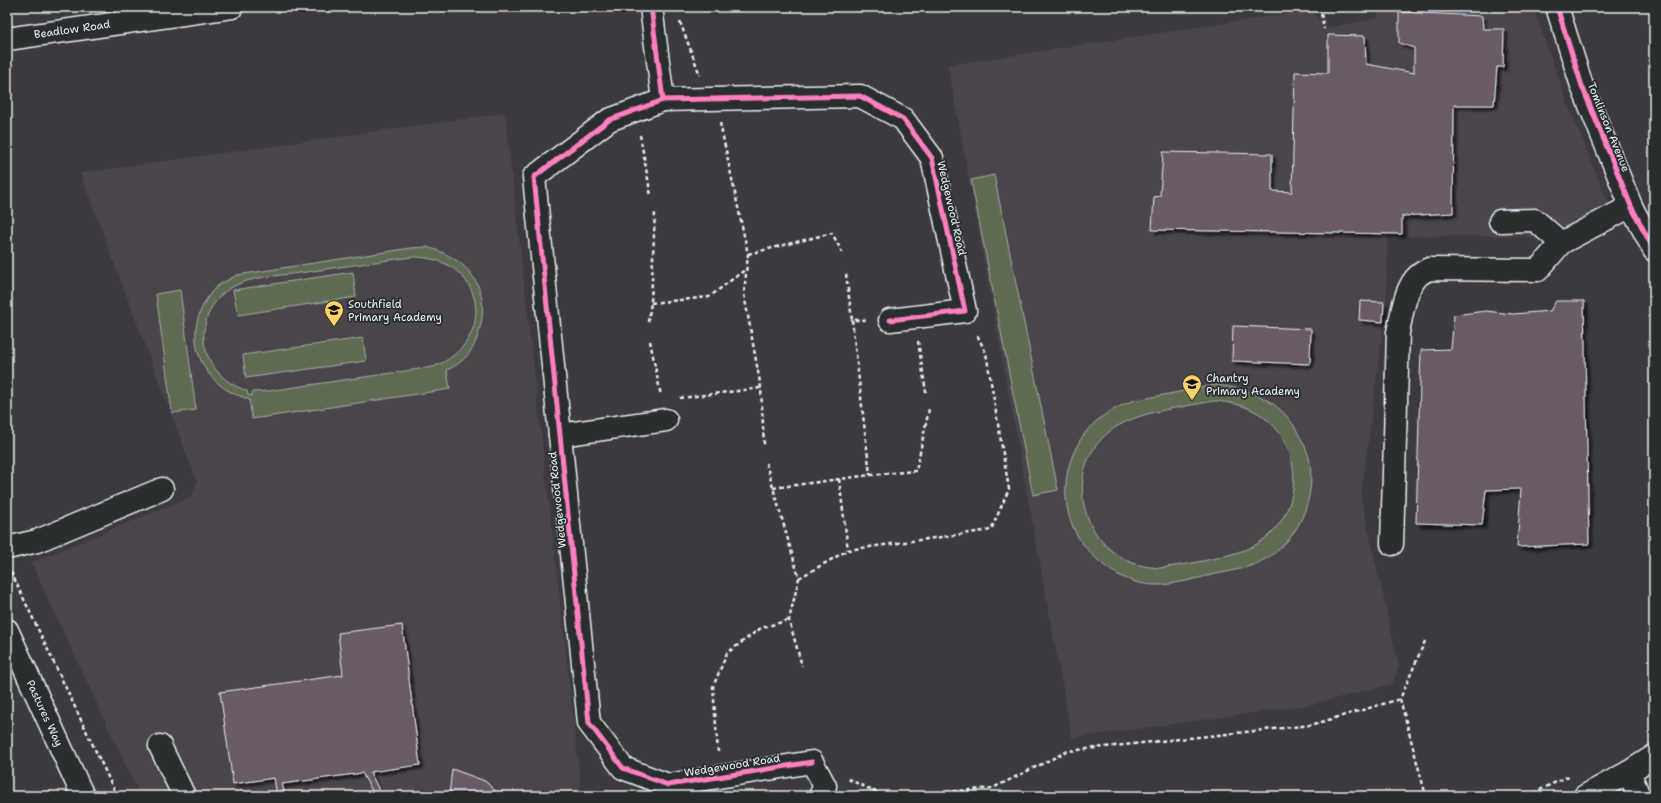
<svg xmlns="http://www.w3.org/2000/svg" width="1661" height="803" font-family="'Shantell Sans',sans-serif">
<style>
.built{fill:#4a444b}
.green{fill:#5e6b53;stroke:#a3aea6;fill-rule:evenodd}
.building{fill:#695a66;stroke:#e8f1f8;filter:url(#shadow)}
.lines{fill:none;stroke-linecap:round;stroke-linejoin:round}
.minor-casing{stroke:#e8f1f8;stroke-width:25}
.path{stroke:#e8f1f8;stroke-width:2.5;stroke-dasharray:4 3;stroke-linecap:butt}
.minor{stroke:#2a2d2e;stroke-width:22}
.cycleway-casing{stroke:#2a2d2e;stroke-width:8}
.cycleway{stroke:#ff80c0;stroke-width:5}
.labels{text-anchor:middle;stroke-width:3.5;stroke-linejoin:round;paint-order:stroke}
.street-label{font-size:11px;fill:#e8f1f8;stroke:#2a2d2e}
.poi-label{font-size:11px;fill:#e8f1f8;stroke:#2a2d2e;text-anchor:start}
</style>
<defs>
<filter id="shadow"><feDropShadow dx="3.5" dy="3.5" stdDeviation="1" flood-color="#0009"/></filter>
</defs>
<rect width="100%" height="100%" fill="#3d3a3f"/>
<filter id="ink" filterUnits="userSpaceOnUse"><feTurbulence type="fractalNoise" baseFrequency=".025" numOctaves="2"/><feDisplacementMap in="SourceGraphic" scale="8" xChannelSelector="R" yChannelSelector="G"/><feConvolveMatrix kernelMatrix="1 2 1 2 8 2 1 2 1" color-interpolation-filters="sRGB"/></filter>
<g filter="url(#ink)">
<g class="built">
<path d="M1377,7H1533L1569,108L1610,206L1536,240L1528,236H1388L1386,305L1361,497L1399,667L1392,684L1310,705L1072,738L948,65L1311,10L1327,28L1378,18Z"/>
<path d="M505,113L582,796H140L31,562L191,497L197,482L80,173Z"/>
</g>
<g class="green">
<path d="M994,175L1058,490L1033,495L971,180Z"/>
<path d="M427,247C469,259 492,288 479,332C474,350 465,362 447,370L450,389L252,419L249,399C197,386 178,329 215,288C221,283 230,279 237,275L411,248ZM412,257C485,256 500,341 433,367L268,391L252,392V396L248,395L247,391C227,384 210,369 205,347C200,326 211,300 229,289C249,276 277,276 300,273C337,267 375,262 412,257Z"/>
<path d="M353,272L356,297L238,315L233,290Z"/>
<path d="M180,290L196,410L172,413L156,294Z"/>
<path d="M363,338L366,361L246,378L243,355Z"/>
<path d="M1215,385C1250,388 1283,401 1299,435C1304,444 1309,453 1310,464C1316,505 1293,550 1253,565C1240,570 1225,572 1211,575C1194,579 1176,584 1159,585C1125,586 1094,563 1077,535C1056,498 1065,446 1099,419C1109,411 1120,406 1132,401ZM1213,401C1228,402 1241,404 1254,411C1306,438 1307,514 1257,544C1238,556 1184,565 1160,568C1147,567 1134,565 1122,558C1077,532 1067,466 1109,432C1135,411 1181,408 1213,401Z"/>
</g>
<g class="building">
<path d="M1399,12L1482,16L1483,29H1504L1503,67H1497L1494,105H1454L1453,213L1402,216V234L1152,230L1154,197L1160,196L1163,152L1272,154V191L1292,192L1295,72L1328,73V35L1365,36L1366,64L1414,73V48L1399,43Z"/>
<path d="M1360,301L1384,302L1383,322L1359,320Z"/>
<path d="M1556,301H1584L1589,544L1517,547L1521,489L1486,490L1482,525L1416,523L1421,350L1451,349L1454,315L1486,311L1513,314L1550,311Z"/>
<path d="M1233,326L1311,329L1310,364L1232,361Z"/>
<path d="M402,625L420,765L370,772L379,790L385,796H375L362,773L282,784L286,796H277L274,778L233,784L220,692L343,675L338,633Z"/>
<path d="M452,769L485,781L501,796H449Z"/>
</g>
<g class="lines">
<defs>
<g id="minor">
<path d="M651,7L663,100L609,120L534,177L589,723L623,768L668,785L812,762L825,786L820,796"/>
<path d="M1557,7L1582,86L1631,206L1654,250"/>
<path d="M7,39L232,7"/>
<path d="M663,100L860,96L903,119L932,158L965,311L890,320"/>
<path d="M1500,221L1535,220L1561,243L1631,206"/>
<path d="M560,435L666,420"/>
<path d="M1392,544L1398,332C1402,315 1404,292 1416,278C1419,274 1425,271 1429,269L1538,270L1561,243"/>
<path d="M7,548L37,541L162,489"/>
<path d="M7,630L83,796"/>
<path d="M160,746L184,796"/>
<path d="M1629,772L1639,796"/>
<path d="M1585,796L1629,772L1654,756"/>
</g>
</defs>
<use href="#minor" class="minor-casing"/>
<g class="path">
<path d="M1320,7L1324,29"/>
<path d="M680,22L700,75"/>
<path d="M720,123L748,254L744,294L761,388L764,445"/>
<path d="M640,135L651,196"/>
<path d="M748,254L832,233L843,254"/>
<path d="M846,274L852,320H866"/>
<path d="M651,303L709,297L746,269"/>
<path d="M852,320L870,475"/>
<path d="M648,322L651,303L655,212"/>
<path d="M650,341L661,396"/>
<path d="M918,341L926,392"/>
<path d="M680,398L761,388"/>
<path d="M766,463L799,578L789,620L802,666"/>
<path d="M839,479L848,550"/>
<path d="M773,488L870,475L916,471L929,409"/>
<path d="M11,572L117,796"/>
<path d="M799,578L848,550L991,530L1009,489L986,353L976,333"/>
<path d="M1425,641L1400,699L1426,796"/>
<path d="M718,752L713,687L727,653L761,628L789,620"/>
<path d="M848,779L884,796"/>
<path d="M41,796L53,792"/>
<path d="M926,796L936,793L993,788L1068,751L1311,725L1400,699"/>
<path d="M1527,796L1569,776"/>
</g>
<use href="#minor" class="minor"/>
<defs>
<g id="cycleway">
<path d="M651,7L663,100L609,120L534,177L589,723L623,768L668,785L812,762"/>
<path d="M1557,7L1582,86L1631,206L1654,250"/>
<path d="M663,100L860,96L903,119L932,158L965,311L890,320"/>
</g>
</defs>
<use href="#cycleway" class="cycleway-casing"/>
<use href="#cycleway" class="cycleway"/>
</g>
</g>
<defs>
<symbol id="school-pin" viewBox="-11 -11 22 30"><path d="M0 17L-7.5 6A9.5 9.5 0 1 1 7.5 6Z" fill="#ffd166" stroke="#2a2d2e"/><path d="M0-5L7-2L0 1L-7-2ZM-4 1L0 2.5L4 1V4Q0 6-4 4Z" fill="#111"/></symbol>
</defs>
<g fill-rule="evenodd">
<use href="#school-pin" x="323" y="299" width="22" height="30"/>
<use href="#school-pin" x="1181" y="373" width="22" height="30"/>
</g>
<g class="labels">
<g class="street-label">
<text transform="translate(72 29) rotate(-8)" y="4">Beadlow Road</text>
<text transform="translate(1609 127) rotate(68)" y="4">Tomlinson Avenue</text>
<text transform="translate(952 208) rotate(77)" y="4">Wedgewood Road</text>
<text transform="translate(557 500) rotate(-96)" y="4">Wedgewood Road</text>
<text transform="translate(45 713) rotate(65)" y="4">Pastures Way</text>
<text transform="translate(732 765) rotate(-9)" y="4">Wedgewood Road</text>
</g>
<g class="poi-label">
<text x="348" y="308">Southfield<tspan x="348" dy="13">Primary Academy</tspan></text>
<text x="1206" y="382">Chantry<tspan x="1206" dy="13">Primary Academy</tspan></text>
</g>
</g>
<rect width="1661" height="803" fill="none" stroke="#2a2d2e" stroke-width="24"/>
<rect x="12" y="12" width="1637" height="779" fill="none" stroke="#e8f1f8" stroke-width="1.5" filter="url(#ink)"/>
</svg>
